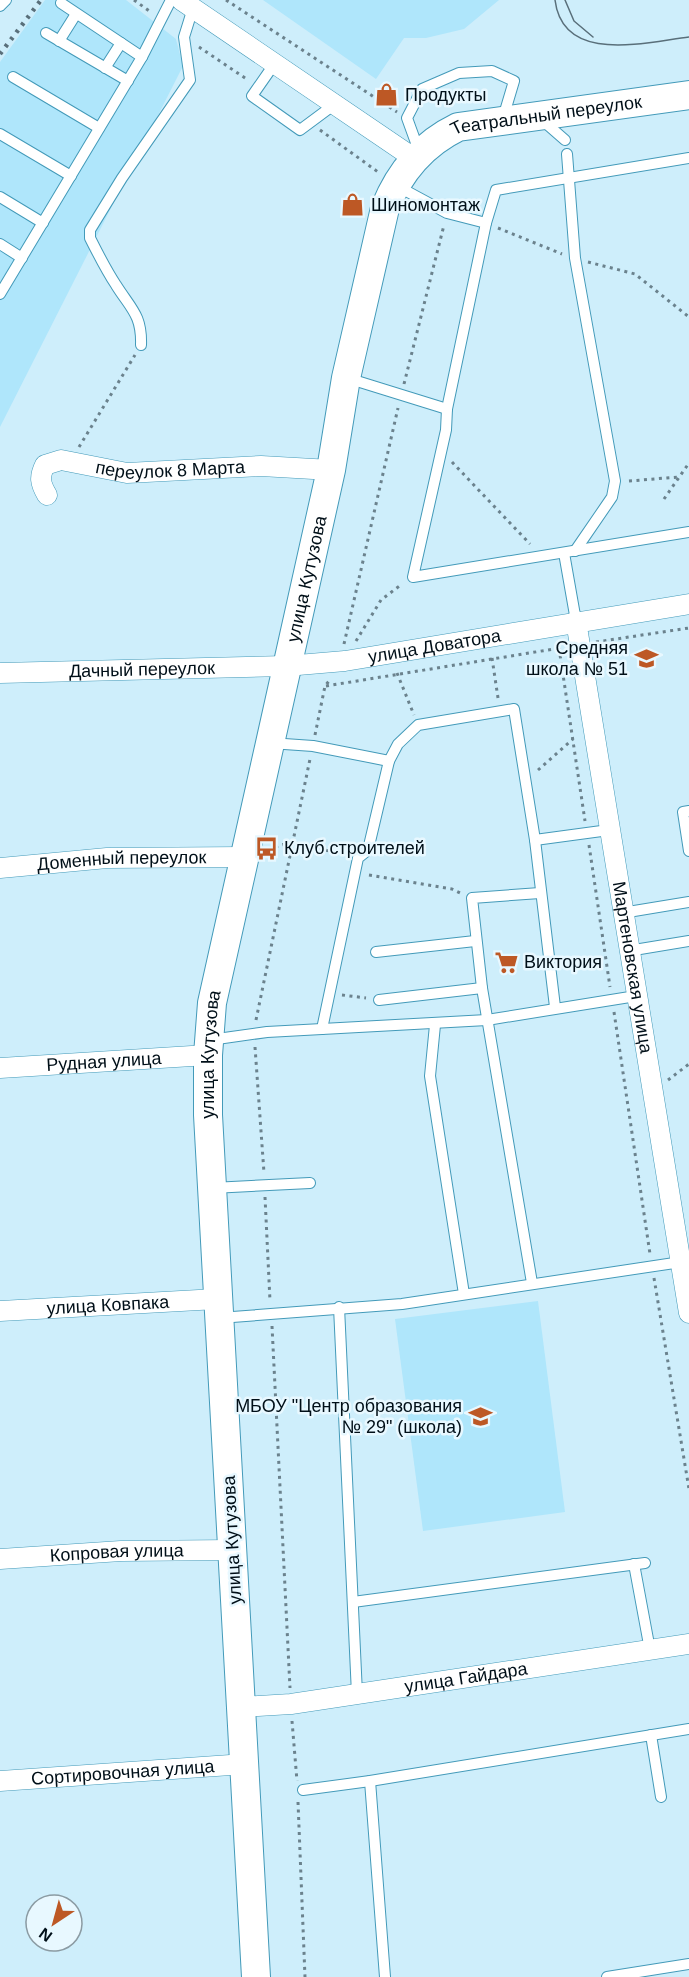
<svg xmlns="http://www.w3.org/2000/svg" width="689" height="1977" font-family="Helvetica,sans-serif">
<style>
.built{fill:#afe6fb}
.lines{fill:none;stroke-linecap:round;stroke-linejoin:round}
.service-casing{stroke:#439ab9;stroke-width:12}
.minor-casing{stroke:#439ab9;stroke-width:21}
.secondary-casing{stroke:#439ab9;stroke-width:30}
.path{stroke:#6b828d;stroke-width:3;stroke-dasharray:3 4.5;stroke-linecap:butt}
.service{stroke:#fff;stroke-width:10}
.minor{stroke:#fff;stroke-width:20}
.secondary{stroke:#fff;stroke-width:28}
.tram{stroke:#596f7a;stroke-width:1.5}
.rail{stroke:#596f7a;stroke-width:4.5;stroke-dasharray:3 6;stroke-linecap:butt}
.labels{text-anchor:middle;stroke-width:5;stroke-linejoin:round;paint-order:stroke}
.poi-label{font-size:18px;fill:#000f18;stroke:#e8f8ff;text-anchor:start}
.street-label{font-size:18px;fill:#000f18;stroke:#e8f8ff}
</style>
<rect width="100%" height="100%" fill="#ceeefb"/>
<g class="built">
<path d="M45,0H126L176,39L183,66L0,427V62Z"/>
<path d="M263,0H499L464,29L426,38H404L376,79Z"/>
<path d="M538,1301L565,1512L423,1531L395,1319Z"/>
</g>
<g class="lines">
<defs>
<g id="service">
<path d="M61,3L142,57"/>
<path d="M0,6L6,0"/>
<path d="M46,33L128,81"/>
<path d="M59,41L76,14"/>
<path d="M275,63L252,96L300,130L335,104"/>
<path d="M105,68L121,43"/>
<path d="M13,77L99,128"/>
<path d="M541,119L565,140"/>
<path d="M0,134L71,176"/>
<path d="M419,151L407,118L422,89L459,73L492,71L514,81L503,118"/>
<path d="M567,154L575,258L615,481L612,497L575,551"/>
<path d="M689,158L496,190L486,223L447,409L446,430L413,577L689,532"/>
<path d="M397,186L447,213L486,223"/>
<path d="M0,197L43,223"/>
<path d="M0,244L22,258"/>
<path d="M0,294L142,57L171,0"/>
<path d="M141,345C142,315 131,309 116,285C106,270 98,254 90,238V230L122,178L190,80L184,37L193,8"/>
<path d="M347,378L447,409"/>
<path d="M564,553L576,621"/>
<path d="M270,743L313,746L389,761"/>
<path d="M689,811L683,812L689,851"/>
<path d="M535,840L609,830"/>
<path d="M622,913L689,902"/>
<path d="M628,951L689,941"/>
<path d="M376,952L475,941"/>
<path d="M379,1000L482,988"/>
<path d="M435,1025L430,1076L464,1294"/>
<path d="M322,1029L358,858L368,850L389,761L398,744L418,725L514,709L535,840L555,1007"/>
<path d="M210,1040L267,1032L487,1020L636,996"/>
<path d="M212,1188L310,1183"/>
<path d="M532,1283L482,988L472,898L540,893"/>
<path d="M339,1307L357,1694"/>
<path d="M219,1318L402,1304L681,1262"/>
<path d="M634,1564L650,1650"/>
<path d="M353,1602L645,1563"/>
<path d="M651,1735L661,1797"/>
<path d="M370,1781L385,1977"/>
<path d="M303,1790L370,1781L689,1729"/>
<path d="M607,1977L689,1964"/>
</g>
<g id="minor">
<path d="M181,0L415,159"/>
<path id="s1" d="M47,495C40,483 39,477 45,465L61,460L127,473L261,466L331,470"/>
<path id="s2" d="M576,621L689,1313"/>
<path id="s3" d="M0,673L286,666L345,661L689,604"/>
<path id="s4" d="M0,868L107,858L244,857"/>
<path id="s5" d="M0,1068L208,1055"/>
<path id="s6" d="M0,1311L217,1299"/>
<path id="s7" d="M0,1559L121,1551L232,1550"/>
<path id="s8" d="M242,1707L291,1704L689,1644"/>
<path id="s9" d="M0,1781L245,1764"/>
</g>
<g id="secondary">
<path id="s10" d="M256,1977L208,1115V1055L212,1003L331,470L346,378L385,208C399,173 423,144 458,127L689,95"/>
</g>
</defs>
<use href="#service" class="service-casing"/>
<use href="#minor" class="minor-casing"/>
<use href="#secondary" class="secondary-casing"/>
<g class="path">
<path d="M134,0L152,13"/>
<path d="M226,0L397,112"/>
<path d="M199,47L248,80"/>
<path d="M320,130L378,172"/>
<path d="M498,228L562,254"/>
<path d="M588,262L635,274L689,317"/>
<path d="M404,384L444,225"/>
<path d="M79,447L135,355"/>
<path d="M452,462L530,544"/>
<path d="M629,481L679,477"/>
<path d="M664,499L689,463"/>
<path d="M356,641L381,600L402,584"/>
<path d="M596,642L689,628"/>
<path d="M344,644L398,408"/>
<path d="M559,648L585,821"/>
<path d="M492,658L498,698"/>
<path d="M397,673L414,715"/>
<path d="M326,686L560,648"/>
<path d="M315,735L325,686L329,681"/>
<path d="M538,770L573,739"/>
<path d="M589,845L610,987"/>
<path d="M268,849L292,842L346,855"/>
<path d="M369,875L452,889L462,894"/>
<path d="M342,995L366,998"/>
<path d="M614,1012L650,1254"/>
<path d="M256,1020L310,759"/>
<path d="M255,1047L264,1173"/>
<path d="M668,1080L689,1064"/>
<path d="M265,1197L270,1301"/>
<path d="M654,1278L689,1489"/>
<path d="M272,1326L290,1688"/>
<path d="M292,1721L297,1781"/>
<path d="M298,1802L305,1977"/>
</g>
<use href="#service" class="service"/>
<use href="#minor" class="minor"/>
<use href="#secondary" class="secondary"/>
<g class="tram">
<path d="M555,0C563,65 646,42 689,37"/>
<path d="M565,0L574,21L593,37"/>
</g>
<path class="rail" d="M0,54L41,0"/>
</g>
<defs>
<symbol id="shop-bare" viewBox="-9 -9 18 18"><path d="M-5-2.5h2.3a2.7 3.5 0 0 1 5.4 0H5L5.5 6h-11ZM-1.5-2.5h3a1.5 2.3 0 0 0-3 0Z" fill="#bd5825" stroke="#e8f8ff" stroke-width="2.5" paint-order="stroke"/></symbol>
<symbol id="school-bare" viewBox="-9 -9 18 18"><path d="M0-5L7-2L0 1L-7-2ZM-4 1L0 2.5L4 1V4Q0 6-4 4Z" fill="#bd5825" stroke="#e8f8ff" stroke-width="2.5" paint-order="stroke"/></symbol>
<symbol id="bus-bare" viewBox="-9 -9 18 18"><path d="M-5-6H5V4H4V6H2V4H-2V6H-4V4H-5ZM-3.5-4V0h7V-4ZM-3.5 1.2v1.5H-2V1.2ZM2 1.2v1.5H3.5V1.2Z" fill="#bd5825" stroke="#e8f8ff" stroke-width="2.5" paint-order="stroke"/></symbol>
<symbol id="supermarket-bare" viewBox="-9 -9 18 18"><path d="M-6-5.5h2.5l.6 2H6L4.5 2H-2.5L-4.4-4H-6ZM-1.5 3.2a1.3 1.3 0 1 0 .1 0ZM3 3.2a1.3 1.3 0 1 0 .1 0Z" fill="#bd5825" stroke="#e8f8ff" stroke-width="2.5" paint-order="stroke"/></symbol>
</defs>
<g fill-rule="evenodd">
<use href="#shop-bare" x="370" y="78" width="33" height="33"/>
<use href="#shop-bare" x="336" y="188" width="33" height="33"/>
<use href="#school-bare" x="630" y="642" width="33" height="33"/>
<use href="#bus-bare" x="250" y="832" width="33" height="33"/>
<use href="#supermarket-bare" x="490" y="946" width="33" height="33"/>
<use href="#school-bare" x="464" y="1400" width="33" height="33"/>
</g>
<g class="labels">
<g class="poi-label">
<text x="405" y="101">Продукты</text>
<text x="371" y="211">Шиномонтаж</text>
<text x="628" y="654" text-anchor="end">Средняя<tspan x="628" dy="21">школа № 51</tspan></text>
<text x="284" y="854">Клуб строителей</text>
<text x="524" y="968">Виктория</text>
<text x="462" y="1412" text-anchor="end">МБОУ "Центр образования<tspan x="462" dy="21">№ 29" (школа)</tspan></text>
</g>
<g class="street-label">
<text dy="6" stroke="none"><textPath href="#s10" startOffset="1990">Театральный переулок</textPath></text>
<text dy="6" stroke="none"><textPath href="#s1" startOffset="159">переулок 8 Марта</textPath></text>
<text dy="6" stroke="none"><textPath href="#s10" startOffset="1410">улица Кутузова</textPath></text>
<text dy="6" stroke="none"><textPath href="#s3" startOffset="436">улица Доватора</textPath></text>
<text dy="6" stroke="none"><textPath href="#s3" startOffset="142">Дачный переулок</textPath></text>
<text dy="6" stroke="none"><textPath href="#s4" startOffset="122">Доменный переулок</textPath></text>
<text dy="6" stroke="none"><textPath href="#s2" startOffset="351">Мартеновская улица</textPath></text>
<text dy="6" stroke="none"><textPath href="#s10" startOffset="924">улица Кутузова</textPath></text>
<text dy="6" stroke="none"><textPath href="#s5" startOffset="104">Рудная улица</textPath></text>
<text dy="6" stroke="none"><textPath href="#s6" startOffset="108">улица Ковпака</textPath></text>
<text transform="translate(232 1540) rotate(-93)" y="6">улица Кутузова</text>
<text dy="6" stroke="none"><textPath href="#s7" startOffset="117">Копровая улица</textPath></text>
<text dy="6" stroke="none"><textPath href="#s8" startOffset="226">улица Гайдара</textPath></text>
<text dy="6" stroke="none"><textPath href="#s9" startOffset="123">Сортировочная улица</textPath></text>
</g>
</g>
<g transform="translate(54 1923) rotate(216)"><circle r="28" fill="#e8f8ff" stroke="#8b9ba3" stroke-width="1.5"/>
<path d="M0-4.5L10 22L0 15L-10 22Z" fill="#bd5825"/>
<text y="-9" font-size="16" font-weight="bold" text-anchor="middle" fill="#000f18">N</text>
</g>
</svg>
